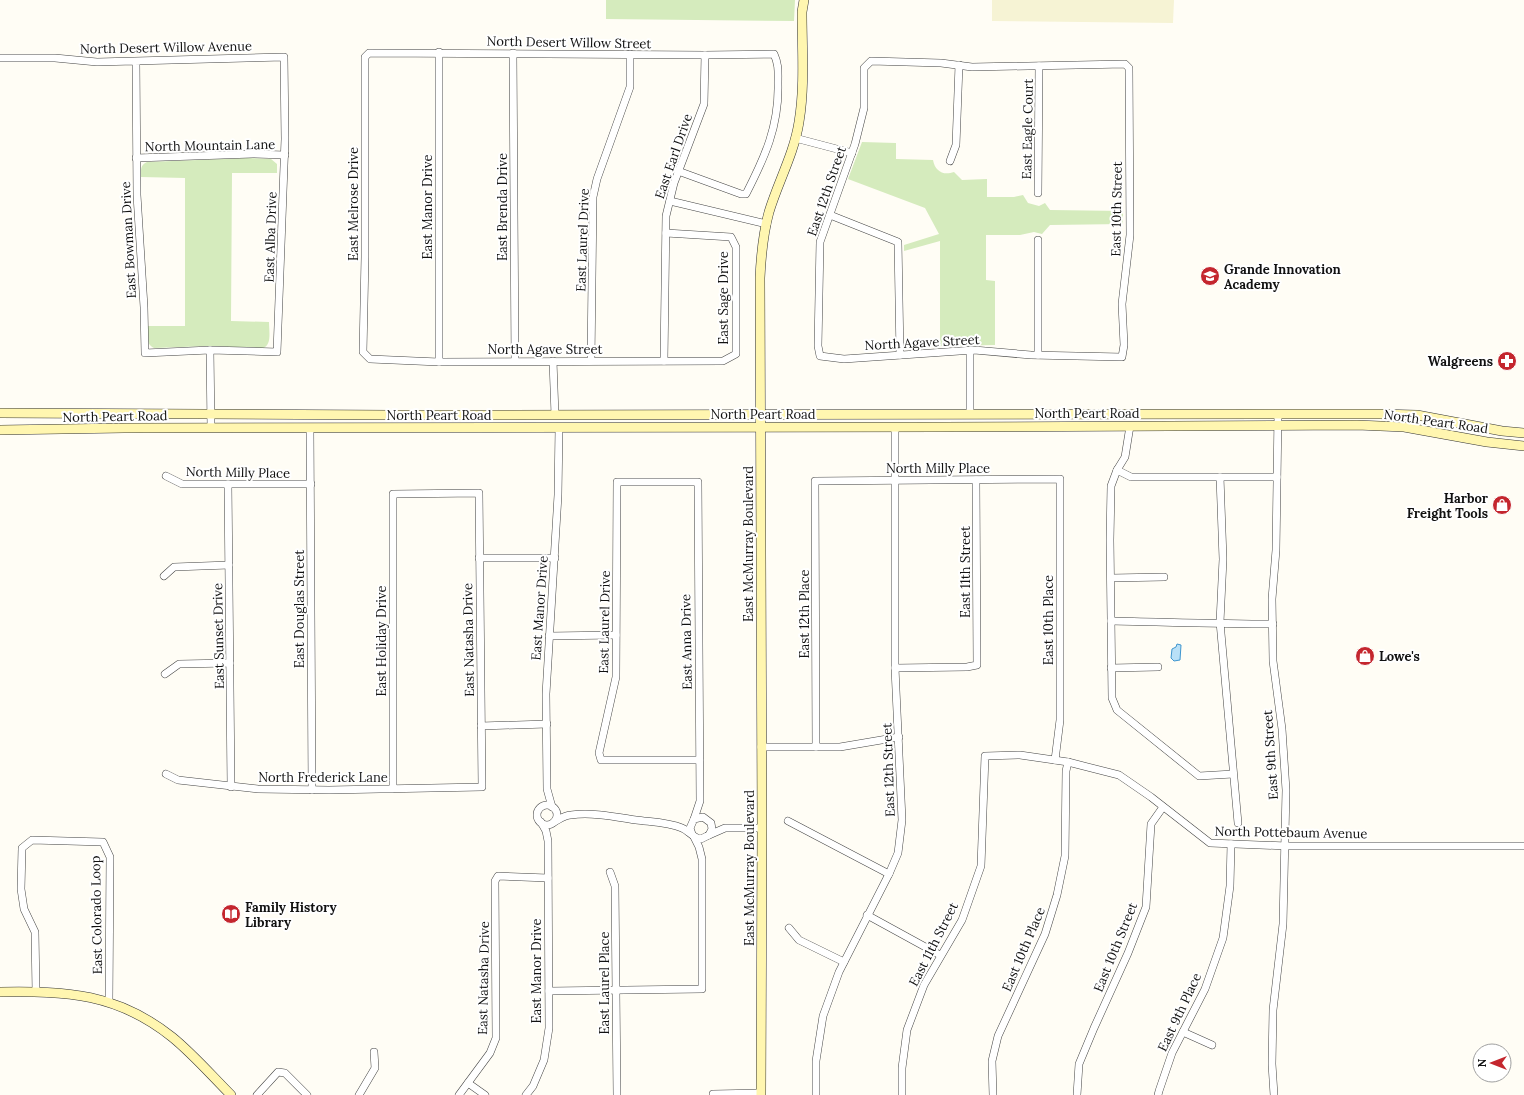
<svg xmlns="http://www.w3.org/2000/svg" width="1524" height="1095" font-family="Lora,serif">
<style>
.farmland{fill:#f6f3d4}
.green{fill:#d5ebbd}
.water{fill:#b9e0f7;stroke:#3f96cf}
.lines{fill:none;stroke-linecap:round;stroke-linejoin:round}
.street-casing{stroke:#444;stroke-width:8}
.secondary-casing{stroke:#333;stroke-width:10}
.street{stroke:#fff;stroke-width:7}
.secondary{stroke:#fff6b0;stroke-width:9}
.labels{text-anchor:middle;stroke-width:4;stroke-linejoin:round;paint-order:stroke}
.street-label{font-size:13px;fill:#111;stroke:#fff}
.poi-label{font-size:13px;font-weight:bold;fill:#111;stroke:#fff;text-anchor:start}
</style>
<rect width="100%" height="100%" fill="#fffdf5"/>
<path class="farmland" d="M992,0H1174L1173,23L992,21Z"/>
<g class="green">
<path d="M606,0H795L794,21L606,19Z"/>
<path d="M862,142L896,143V159L933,160C935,171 943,176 954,172L962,180L987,179V197H1014L1023,195L1028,203L1039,206L1045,203L1050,210L1123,211V224L1050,225L1042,234L1034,232L1020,235H986V280L995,281V345L940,346V241L904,251V245L939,234L925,208L848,179Z"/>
<path d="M248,158L271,159L277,164V173H232L231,321L269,322C269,331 272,345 263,348L209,346L154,348C145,344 148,334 148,326H185V178L141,177C141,170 140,165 147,162Z"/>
</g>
<path class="water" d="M1177,644L1181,645L1180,660L1174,661L1171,658L1172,649L1176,647Z"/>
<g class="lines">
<defs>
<g id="street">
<path d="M439,52V362"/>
<path d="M513,53L515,361"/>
<path d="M0,58H55L97,62L284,57L285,139L277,352L210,350L145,353L144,307L137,195L136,61"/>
<path d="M871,61L941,63L972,67L1125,64L1129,68L1130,235L1122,304L1124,345L1122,357L1031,355L974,350L844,359L820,356L818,346L820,242L855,144L864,108V68Z"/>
<path d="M795,138L852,153"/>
<path d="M136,158L253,154L285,155"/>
<path d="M950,161L956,145L959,65"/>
<path d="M1038,193L1039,66"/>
<path d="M670,201L767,224"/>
<path d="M830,215L898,242L900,355"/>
<path d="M666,233L731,237L736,247V354L723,361L439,362L370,359L363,352L365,257V57L369,53L705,55L774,54C779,65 778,72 778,84C779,126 765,157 746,194H741L678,171"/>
<path d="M1038,240V355"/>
<path d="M210,350L211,428"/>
<path d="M970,350V414"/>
<path d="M553,361L555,415"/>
<path d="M591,361L593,197L597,179L630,87V54"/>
<path d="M664,361L666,216L674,183L704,104L705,55"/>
<path d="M1130,426L1125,457L1117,470L1111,486L1110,540L1112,698L1117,710L1199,776L1233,774"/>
<path d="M310,428L312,790"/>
<path d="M1117,470L1131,477H1277"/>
<path d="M166,476L182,484H311"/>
<path d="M1220,477L1223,559L1220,622L1238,823"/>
<path d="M228,484L231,787"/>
<path d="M479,558H555"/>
<path d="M164,576L174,567L229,565"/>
<path d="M1111,578L1164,577"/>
<path d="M1111,621C1165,622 1219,624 1273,624"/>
<path d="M549,636L616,635"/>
<path d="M895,668L967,667L977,665L976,480"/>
<path d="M1111,668L1158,667"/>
<path d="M165,674L179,664L230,663"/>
<path d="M481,726L547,724"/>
<path d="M761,747H840L899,737"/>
<path d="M816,747L815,481L1060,479V720L1055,760"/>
<path d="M166,774L178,780L258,789L329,790L482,787L479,493L393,494V789"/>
<circle cx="547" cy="815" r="10"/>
<path d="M552,807L547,789L546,694L558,495L559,428"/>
<path d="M694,819L700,801L698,482H617L616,677L599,753L601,760H700"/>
<path d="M788,821L889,874"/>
<path d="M554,822C560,819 565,815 571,815C592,812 616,817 636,820C651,822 668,822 682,828C689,831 693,838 701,839L709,835L712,829L711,823L703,817L694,819L690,828L692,834"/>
<path d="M709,835L725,828H762"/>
<path d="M610,872L615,886L617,1095"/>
<path d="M867,915L940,955"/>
<path d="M789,928L799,940L844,962"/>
<path d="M549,991L702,989V859L699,847L694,837"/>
<path d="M36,992L35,932L24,909L21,889L22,848L32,840L103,842L110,857L109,1002"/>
<path d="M1183,1032L1212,1045"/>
<path d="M468,1083L485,1095"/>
<path d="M713,1094L761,1093"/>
<path d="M257,1095L278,1072L285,1073L307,1095"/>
<path d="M359,1095L375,1068L374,1052"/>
<path d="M459,1095L490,1053L496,1038L495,881L498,876L548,878"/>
<path d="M526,1095L533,1086L544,1060L549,1028L548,841L546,831L541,822"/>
<path d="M816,1095V1061L823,1016L839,972L889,874L898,853L902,820L895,668V427"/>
<path d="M902,1095V1068L907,1030L924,985L962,920L981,866L985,756L1020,755L1068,762L1119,775L1151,797L1210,843L1286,846H1524"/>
<path d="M993,1095L992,1061L998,1036L1045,934L1057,895L1065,856L1066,771L1068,762"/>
<path d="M1077,1095L1079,1064L1094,1028L1128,953L1146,907L1151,824L1163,807"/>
<path d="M1158,1095L1159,1091L1172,1053L1205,989L1223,938L1230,886L1231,844"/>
<path d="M1274,1095L1272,1064L1273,1010L1283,924L1286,790L1282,729L1273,661L1272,599L1276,550L1278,414"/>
</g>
<g id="secondary">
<path d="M0,413L391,415L1380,414L1417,415L1502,431L1524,433"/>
<path d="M0,430L124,428L943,427L1357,425L1404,427L1487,442L1524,446"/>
<path d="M0,992C67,991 117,993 172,1037C193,1054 212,1076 231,1095"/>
<path d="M761,1095L762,828L760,278C761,256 763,234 769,212C778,182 794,154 799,122C805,86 802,48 802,12L804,0"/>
</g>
</defs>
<use href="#street" class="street-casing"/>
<use href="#secondary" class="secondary-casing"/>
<use href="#street" class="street"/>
<use href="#secondary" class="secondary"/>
</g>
<defs>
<symbol id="school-disc" viewBox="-11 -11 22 22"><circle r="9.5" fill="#c4262e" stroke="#fff"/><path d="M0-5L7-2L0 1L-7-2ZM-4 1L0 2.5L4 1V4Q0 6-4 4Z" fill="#fff"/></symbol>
<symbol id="pharmacy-disc" viewBox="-11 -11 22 22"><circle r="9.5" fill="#c4262e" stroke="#fff"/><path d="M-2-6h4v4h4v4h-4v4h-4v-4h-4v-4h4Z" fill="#fff"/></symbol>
<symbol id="shop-disc" viewBox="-11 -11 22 22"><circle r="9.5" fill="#c4262e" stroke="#fff"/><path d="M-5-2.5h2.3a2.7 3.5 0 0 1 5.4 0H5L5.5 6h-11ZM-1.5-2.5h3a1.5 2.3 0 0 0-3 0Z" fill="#fff"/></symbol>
<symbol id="library-disc" viewBox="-11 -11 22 22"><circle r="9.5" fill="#c4262e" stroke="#fff"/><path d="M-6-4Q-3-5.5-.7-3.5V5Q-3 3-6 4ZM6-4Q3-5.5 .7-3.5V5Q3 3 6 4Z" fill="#fff"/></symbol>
</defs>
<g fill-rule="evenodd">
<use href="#school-disc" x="1199" y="265" width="22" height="22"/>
<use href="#pharmacy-disc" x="1496" y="350" width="22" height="22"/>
<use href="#shop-disc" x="1491" y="494" width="22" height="22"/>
<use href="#shop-disc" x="1354" y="645" width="22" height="22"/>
<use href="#library-disc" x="220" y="903" width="22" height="22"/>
</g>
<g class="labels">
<g class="street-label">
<text transform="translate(569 42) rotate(1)" y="5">North Desert Willow Street</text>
<text transform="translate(166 47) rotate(-1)" y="5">North Desert Willow Avenue</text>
<text transform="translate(1027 129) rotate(-89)" y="5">East Eagle Court</text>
<text transform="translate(210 145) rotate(-1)" y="5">North Mountain Lane</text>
<text transform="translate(673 156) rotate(-71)" y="5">East Earl Drive</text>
<text transform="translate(826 191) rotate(-71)" y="5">East 12th Street</text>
<text transform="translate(353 204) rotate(-90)" y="5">East Melrose Drive</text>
<text transform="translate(427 207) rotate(-90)" y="5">East Manor Drive</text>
<text transform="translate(502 207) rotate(-90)" y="5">East Brenda Drive</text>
<text transform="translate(1116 209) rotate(-89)" y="5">East 10th Street</text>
<text transform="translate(270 237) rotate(-88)" y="5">East Alba Drive</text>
<text transform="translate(128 240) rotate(-93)" y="5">East Bowman Drive</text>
<text transform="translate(582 240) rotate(-88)" y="5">East Laurel Drive</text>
<text transform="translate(723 298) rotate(-90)" y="5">East Sage Drive</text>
<text transform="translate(922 342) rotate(-3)" y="5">North Agave Street</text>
<text x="545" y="354">North Agave Street</text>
<text x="1087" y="418">North Peart Road</text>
<text x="763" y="419">North Peart Road</text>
<text x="439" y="420">North Peart Road</text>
<text transform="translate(115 416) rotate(-1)" y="5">North Peart Road</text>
<text transform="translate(1436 421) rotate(8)" y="5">North Peart Road</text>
<text x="938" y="473">North Milly Place</text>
<text transform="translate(238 472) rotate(1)" y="5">North Milly Place</text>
<text transform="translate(748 544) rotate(-90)" y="5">East McMurray Boulevard</text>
<text transform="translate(965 572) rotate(-90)" y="5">East 11th Street</text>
<text transform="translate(539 608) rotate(-86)" y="5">East Manor Drive</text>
<text transform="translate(299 609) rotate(-90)" y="5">East Douglas Street</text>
<text transform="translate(804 614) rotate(-90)" y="5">East 12th Place</text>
<text transform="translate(1048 620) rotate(-90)" y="5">East 10th Place</text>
<text transform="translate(604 622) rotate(-89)" y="5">East Laurel Drive</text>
<text transform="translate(218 636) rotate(-91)" y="5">East Sunset Drive</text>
<text transform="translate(468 640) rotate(-91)" y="5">East Natasha Drive</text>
<text transform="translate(381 641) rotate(-90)" y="5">East Holiday Drive</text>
<text transform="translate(686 642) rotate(-91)" y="5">East Anna Drive</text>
<text transform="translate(1270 755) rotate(-94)" y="5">East 9th Street</text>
<text transform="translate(888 770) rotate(-92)" y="5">East 12th Street</text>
<text x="323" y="782">North Frederick Lane</text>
<text transform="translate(1291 832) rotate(1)" y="5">North Pottebaum Avenue</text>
<text transform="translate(749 868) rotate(-90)" y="5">East McMurray Boulevard</text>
<text transform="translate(96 915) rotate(-91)" y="5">East Colorado Loop</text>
<text transform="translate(933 944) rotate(-63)" y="5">East 11th Street</text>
<text transform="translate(1115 947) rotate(-68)" y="5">East 10th Street</text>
<text transform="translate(1023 949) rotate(-67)" y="5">East 10th Place</text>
<text transform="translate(536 971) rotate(-90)" y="5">East Manor Drive</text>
<text transform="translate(483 978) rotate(-89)" y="5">East Natasha Drive</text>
<text transform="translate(604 983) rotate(-90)" y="5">East Laurel Place</text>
<text transform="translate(1179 1012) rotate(-65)" y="5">East 9th Place</text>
</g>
<g class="poi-label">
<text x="1224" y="274">Grande Innovation<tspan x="1224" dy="15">Academy</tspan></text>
<text x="1493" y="366" text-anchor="end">Walgreens</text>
<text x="1488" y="503" text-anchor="end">Harbor<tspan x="1488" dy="15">Freight Tools</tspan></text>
<text x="1379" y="661">Lowe's</text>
<text x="245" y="912">Family History<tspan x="245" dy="15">Library</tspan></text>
</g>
</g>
<g transform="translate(1492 1063) rotate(270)"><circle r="19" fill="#ffffff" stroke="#a0a0a0"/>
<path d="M0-3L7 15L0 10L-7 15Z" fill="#c4262e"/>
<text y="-6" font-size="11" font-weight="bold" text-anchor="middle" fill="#111111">N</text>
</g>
</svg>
